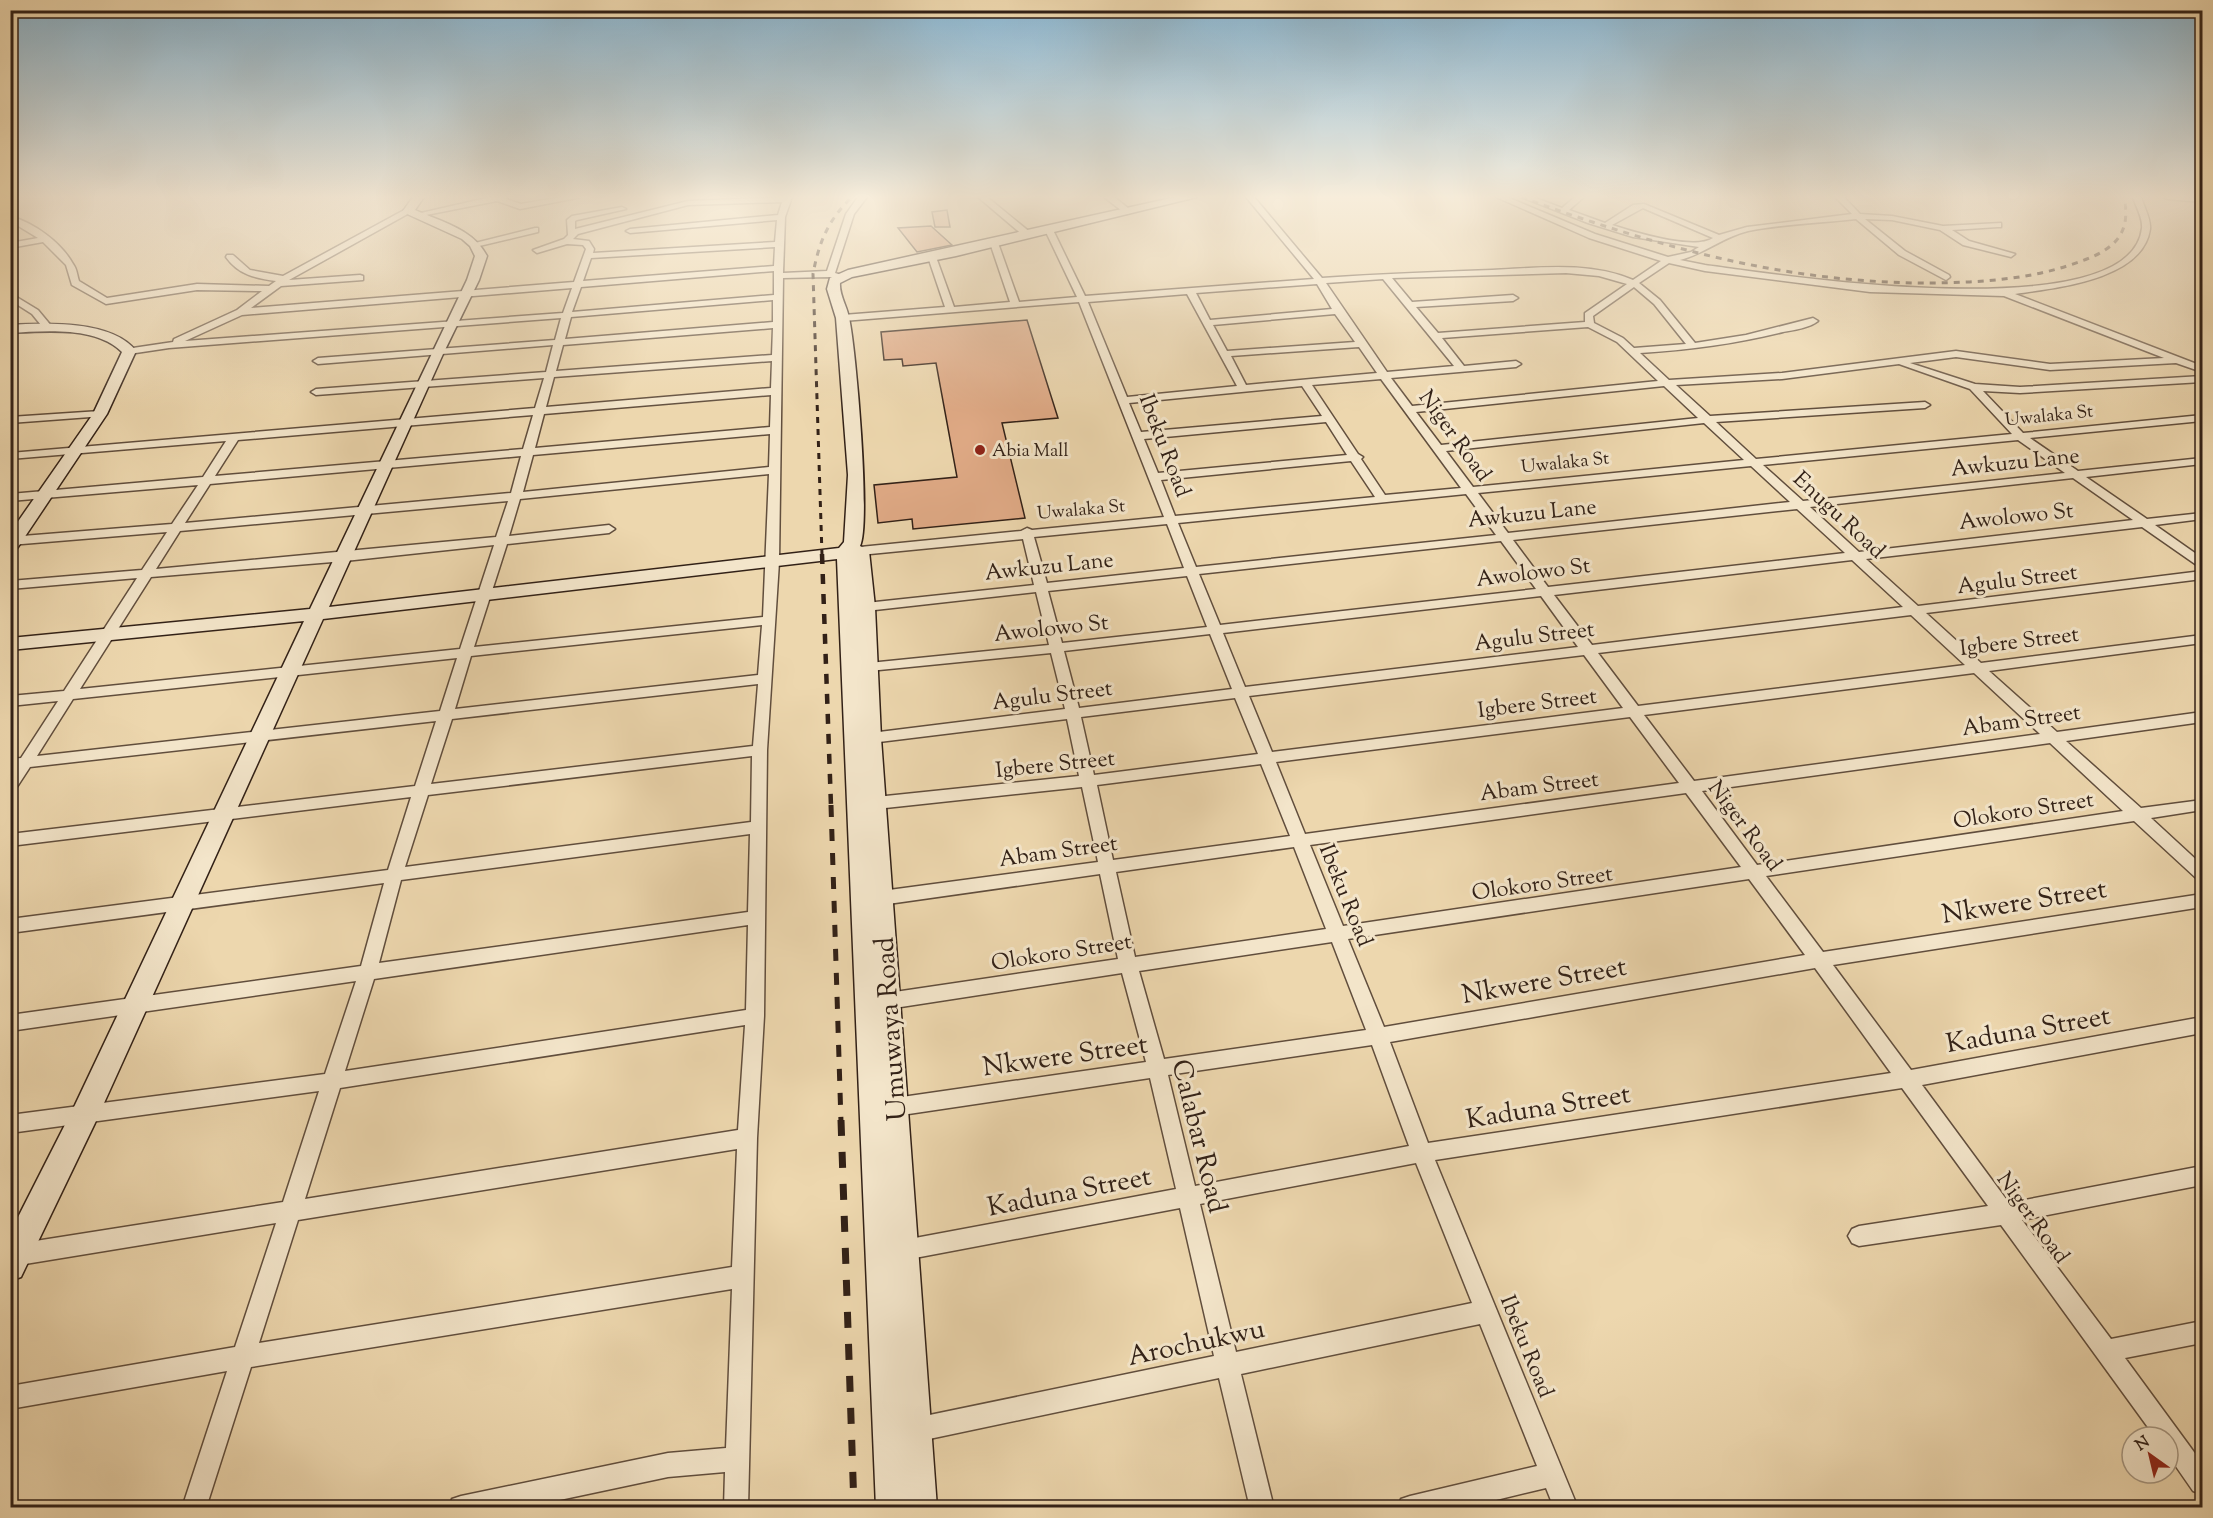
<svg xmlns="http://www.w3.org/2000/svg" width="2213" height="1518" font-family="'Sorts Mill Goudy',serif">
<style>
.building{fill:#e1ab87;stroke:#322117;stroke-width:1.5}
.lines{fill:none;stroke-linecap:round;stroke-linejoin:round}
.street-casing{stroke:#614e3d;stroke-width:3}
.secondary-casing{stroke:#322117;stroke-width:3}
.street{fill:#f3e5ca;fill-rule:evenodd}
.secondary{fill:#f3e5ca;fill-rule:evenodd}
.rail-far3{stroke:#322117;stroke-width:3;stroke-dasharray:6 6;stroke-linecap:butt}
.rail-far2{stroke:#322117;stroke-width:4.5;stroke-dasharray:10 10;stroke-linecap:butt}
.rail-far1{stroke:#322117;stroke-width:5;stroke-dasharray:12 12;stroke-linecap:butt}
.rail{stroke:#322117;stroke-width:7;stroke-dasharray:16 16;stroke-linecap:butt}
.poi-dot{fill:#8f2418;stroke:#f3e5ca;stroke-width:2}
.labels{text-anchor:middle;stroke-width:6;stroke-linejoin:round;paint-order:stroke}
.far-street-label{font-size:18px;fill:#322117;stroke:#f3e5ca}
.far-poi-label{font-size:18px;fill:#322117;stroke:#f3e5ca;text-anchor:start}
.street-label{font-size:22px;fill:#322117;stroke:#f3e5ca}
.near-street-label{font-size:27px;fill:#322117;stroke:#f3e5ca}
</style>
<rect width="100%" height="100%" fill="#edd7ae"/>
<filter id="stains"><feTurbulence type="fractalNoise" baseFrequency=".00333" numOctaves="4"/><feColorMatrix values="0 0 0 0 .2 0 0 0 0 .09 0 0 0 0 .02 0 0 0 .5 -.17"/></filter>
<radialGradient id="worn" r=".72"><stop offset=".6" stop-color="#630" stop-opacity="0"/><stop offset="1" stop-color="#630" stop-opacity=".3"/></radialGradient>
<g class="building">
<path d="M947,210L950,227H935L932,212Z"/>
<path d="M931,226L952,245L917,252L898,228Z"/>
<path d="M1027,320L1058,418L1002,423L1025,518L913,529L912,519L878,523L874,485L957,477L936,363L903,366L902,359L884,360L881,332Z"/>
</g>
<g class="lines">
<defs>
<g id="street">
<path d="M491,197H508L506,199L521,204L562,197H582L520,209L497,201L416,217L412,215Z"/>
<path d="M792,197L785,217L783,273L827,271L846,214L858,197H867L854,214L835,273L842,275V279L829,277L783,278L779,562L767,750L764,1016L757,1138L748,1508H724L725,1472L668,1477L522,1508H449L452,1499L461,1496L668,1453L726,1448L732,1289L251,1367L206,1508H182L227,1371L10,1409V1386L235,1347L276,1223L13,1266L10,1265V1245L283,1202L319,1091L10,1133V1115L325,1074L356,981L10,1031V1015L361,966L384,883L10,933V919L388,870L411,797L10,846V834L415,786L436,721L30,767L15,790L10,791V773L13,769H10V759L21,758L58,701L10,706V696L64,691L137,578L10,589V581L142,570L167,532L10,545V537L172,524L198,485L10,501V494L203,477L226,441L10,459V453L535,408L544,378L316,395L311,392L316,389L546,372L553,345L318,364L313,361L318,358L555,340L561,318L169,348L129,354L124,351L126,349L173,342L174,339L237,310L262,291L197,290L106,304L72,285L66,265L43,242L10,248V243L38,238L10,221V216C34,223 61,242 73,264C77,269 77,275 79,281L107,298L197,284L269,286L276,281C255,278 239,275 226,257L227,255H233L250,270L283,276L406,209L413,211L289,280L360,275L363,276V280L281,286L251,308L574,282L586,249L583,245L567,244L537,253L533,250L564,239L568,235L567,220L572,216L622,207L626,209L577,220L575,221V229L688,201ZM782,202L778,215L630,229L626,231L630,233L777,220L775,242L593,253L594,249L589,241L573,239L578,234L688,205ZM775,247L774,266L583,281L591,258ZM774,271V295L572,312L581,287ZM572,288L563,313L185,341L242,315ZM773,300V322L565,339L571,317ZM773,328L772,355L556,371L563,345ZM772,361L771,388L546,407L554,377ZM771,395L770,427L535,448L544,414ZM533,415L523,449L215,476L238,440ZM770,434L769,467L523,492L533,455ZM521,456L511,493L185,523L210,484ZM769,474L763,617L474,647L507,544L609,533L615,529L609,525L509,536L520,499ZM508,501L496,537L156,569L180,531ZM494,545L460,649L80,689L151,577L345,561ZM762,625L758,675L455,709L471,656ZM457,658L440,711L37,756L73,699ZM758,684L753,746L431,784L452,719ZM752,756L751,822L405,867L428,795ZM750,834L748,912L379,963L401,880ZM748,925L746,1010L345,1071L374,979ZM745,1025L738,1130L305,1199L340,1088ZM737,1149L732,1267L259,1343L298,1220Z"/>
<path d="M978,197H987L1031,233V237H1025Z"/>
<path d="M1104,197H1114L1133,212L1126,214Z"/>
<path d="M1246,197H1254L1322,278C1379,274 1435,272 1492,270C1538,268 1589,261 1633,280L1661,261L1589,238L1496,197H1507L1595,234L1668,257L1691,252L1699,247L1633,237L1588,223L1521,197H1533L1562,208L1575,197H1584L1569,210L1605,223L1633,205L1644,204L1719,235L1747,227L1852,214L1835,197H1844L1860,214L1892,216L1943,226L2001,223V227H1998L1952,230L1969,241L2015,254L2011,257L1963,245L1940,230L1892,220L1865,219L1905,251L1949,275L1950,277L1946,280L1899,255L1856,219C1821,223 1783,224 1748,231C1723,237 1704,254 1680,260L1705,265C1774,274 2131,331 2142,228C2143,218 2136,207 2133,197H2141C2144,207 2151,219 2150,229C2143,280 2055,288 2015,294L2202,366V372L2176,363L2050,370L1956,357L1910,363L1975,384L2020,387L2202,376V382L2020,393L1983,391L2023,433L2202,415V421L2030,438L2078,471L2202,458V464L2086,477L2147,519L2202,513V519L2155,525L2202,558V567L2198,566L2142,527L1866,559L1918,606L2202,571V579L1926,613L1981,663L2202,635V643L1989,671L2057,732L2202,712V722L2066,741L2141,808L2202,800V810L2151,818L2202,865V880L2196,878L2134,821L1766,876L1823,952L2202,894V907L1833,965L1911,1070L2202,1017V1033L1922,1085L2009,1203L2202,1166V1185L2022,1220L2111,1339L2202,1321V1343L2125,1358L2202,1463V1494L2193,1491L2168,1455V1437H2155L2001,1225L1859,1246L1852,1243L1848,1236L1852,1229L1859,1226L1988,1206L1902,1088L1435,1160L1578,1508H1554L1546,1488L1463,1508H1398L1401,1499L1410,1496L1537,1466L1480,1324L1241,1374L1274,1508H1250L1219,1378L915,1442L907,1438L903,1430L907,1422L915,1418L1214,1356L1180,1208L899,1261L891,1258L888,1251L891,1244L899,1241L1176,1189L1150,1078L895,1116L888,1113L885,1107L888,1101L895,1098L1146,1062L1122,973L888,1009L882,1006L879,1001L882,996L888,993L1118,959L1100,874L874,906L868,904L866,899L868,894L874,892L1098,862L1082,787L876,809L870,807L868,803L870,799L876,797L1079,776L1067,719L871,743L864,738L871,733L1065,709L1051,653L869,671L862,667L869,663L1049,645L1036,592L866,611L859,607L866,603L1034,585L1023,539L860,555L854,551L860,547L1021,531L1027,528L1032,530L1164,517L1079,302L843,321L838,318L843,315L945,307L928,257L932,254L936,257L954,307L1010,302L990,243L994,240L998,243L1019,302L1077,297L1045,230L1049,228L1053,230L1085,296L1314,279ZM1643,208L1713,238C1694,251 1634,232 1612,225ZM1669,263L1705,271L1870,292L2004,296L2164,358L2050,364L1956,351L1782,373L1669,380L1640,353C1689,350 1735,344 1783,332C1794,330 1809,328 1818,321L1813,318L1746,335L1695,343L1660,300L1639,283ZM1566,273L1599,276L1627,284L1585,313V322L1438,333L1416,307L1513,301L1518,298L1513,295L1412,302L1392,278ZM1383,279L1454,366L1387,372L1326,283ZM1317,284L1332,309L1210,320L1196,293ZM1634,287L1654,304L1686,344L1634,348L1623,338L1594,323L1593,316ZM1187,294L1237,386L1127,397L1088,302ZM1335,314L1355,342L1227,351L1213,325ZM1588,327L1617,342L1658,381L1412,406L1391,378L1516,367L1521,364L1516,361L1464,366L1442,338ZM1359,347L1377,373L1246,385L1231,356ZM1899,364L1970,389L2012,434L1756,459L1716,422L1925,408L1930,405L1925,402L1710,416L1676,385L1782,379ZM1381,379L1461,488L1385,495L1361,459L1363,457L1358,454L1312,385ZM1302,386L1322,416L1141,432L1129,403ZM1664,386L1698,418L1441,445L1416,412ZM1326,422L1347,455L1158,473L1144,439ZM1704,423L1744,460L1473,487L1446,451ZM2018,440L2065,473L1803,501L1763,465ZM1351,461L1375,497L1175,516L1161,480ZM1751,466L1790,502L1508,533L1478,493ZM2073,478L2133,520L1859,552L1810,507ZM1466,494L1496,535L1196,567L1178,523ZM1797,509L1845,553L1548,587L1513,540ZM1167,524L1184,568L1047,583L1034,537ZM1501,541L1536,589L1220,625L1199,574ZM1852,560L1903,607L1592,645L1554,595ZM1187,576L1207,627L1062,643L1048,591ZM1541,596L1578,647L1245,687L1223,633ZM1911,615L1965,665L1638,706L1598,653ZM1210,634L1232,689L1079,708L1064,651ZM1584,655L1623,708L1272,752L1249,696ZM1974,673L2040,734L1694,781L1644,715ZM1235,698L1258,754L1094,775L1081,717ZM1630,717L1679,783L1305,834L1276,762ZM2050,743L2123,811L1757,865L1702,791ZM1261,764L1290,836L1113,860L1097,785ZM1686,793L1741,867L1343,926L1310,845ZM1294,847L1326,929L1135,957L1116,872ZM1749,879L1805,955L1384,1027L1348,939ZM1332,942L1366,1030L1164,1059L1139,971ZM1815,968L1891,1073L1428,1143L1390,1042ZM1372,1045L1409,1146L1195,1186L1168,1075ZM1416,1163L1472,1303L1236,1352L1200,1204Z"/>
<path d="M2163,197L2202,198V202L2167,199Z"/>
<path d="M535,228H538V232L475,247L471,244Z"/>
<path d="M10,293L38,310L53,328L51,330H45L32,314L10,300Z"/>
<path d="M100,411L105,414L104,416L10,423V417Z"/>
</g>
<g id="secondary">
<path d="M413,197H424L415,210C442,222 473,229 487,256L479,280L443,354L329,607L839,548L844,542L848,475L836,318L827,289L830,278L848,270L1176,197H1197L956,256L852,277L840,283C839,295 847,306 849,318C856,348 871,525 860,546L869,551L875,607L881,738L937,1508H876L837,559L323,619L95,1123L21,1277L10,1281V1233L75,1105L304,621L10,650V638L310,609L467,280L475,256L470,246L462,239L405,213L403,211Z"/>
<path d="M10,325C46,323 112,320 136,351L107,414L16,550L10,551V533L93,414L122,352C96,326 44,331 10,333Z"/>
</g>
</defs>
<use href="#street" class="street-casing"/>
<use href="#secondary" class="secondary-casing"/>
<use href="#street" class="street"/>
<use href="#secondary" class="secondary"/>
<g class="rail-far3">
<path d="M1521,197C1652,245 1777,281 1918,283C1969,283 2022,281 2070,265C2107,253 2133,240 2124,197"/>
<path d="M822,555L813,274C819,242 828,220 852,197"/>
</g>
<path class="rail-far2" d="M822,554L831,806"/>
<path class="rail-far1" d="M831,805L841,1122"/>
<path class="rail" d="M841,1120L854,1508"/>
</g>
<linearGradient id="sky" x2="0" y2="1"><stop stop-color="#89b6d2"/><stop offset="0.48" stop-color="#f7eddb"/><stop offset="1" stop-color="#f7eddb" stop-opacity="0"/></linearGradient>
<rect width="2213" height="410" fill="url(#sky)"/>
<circle class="poi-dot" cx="980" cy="450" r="6"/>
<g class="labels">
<g class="far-street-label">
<text transform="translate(2049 415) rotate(-6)" y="6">Uwalaka St</text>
<text transform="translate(1565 462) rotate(-6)" y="6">Uwalaka St</text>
<text transform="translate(1081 509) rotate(-5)" y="6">Uwalaka St</text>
</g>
<g class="far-poi-label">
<text x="992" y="456">Abia Mall</text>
</g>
<g class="street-label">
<text transform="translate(1456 435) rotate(54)" y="8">Niger Road</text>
<text transform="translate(1166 445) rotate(69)" y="8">Ibeku Road</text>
<text transform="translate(2015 461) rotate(-6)" y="8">Awkuzu Lane</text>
<text transform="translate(1532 512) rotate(-6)" y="8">Awkuzu Lane</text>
<text transform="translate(1840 514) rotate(43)" y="8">Enugu Road</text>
<text transform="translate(2016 515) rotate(-6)" y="8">Awolowo St</text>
<text transform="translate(1049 565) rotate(-6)" y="8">Awkuzu Lane</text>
<text transform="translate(1533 571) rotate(-7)" y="8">Awolowo St</text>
<text transform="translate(2017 578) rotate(-7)" y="8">Agulu Street</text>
<text transform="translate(1051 627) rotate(-6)" y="8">Awolowo St</text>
<text transform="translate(1534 635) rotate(-7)" y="8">Agulu Street</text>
<text transform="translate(2019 640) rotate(-7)" y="8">Igbere Street</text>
<text transform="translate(1052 694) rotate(-7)" y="8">Agulu Street</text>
<text transform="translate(1537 702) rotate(-7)" y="8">Igbere Street</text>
<text transform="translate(2021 719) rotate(-8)" y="8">Abam Street</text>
<text transform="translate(1055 763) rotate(-6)" y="8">Igbere Street</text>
<text transform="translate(1539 785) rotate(-7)" y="8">Abam Street</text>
<text transform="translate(2023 809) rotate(-9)" y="8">Olokoro Street</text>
<text transform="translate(1746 825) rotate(53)" y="8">Niger Road</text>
<text transform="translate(1058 850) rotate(-8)" y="8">Abam Street</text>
<text transform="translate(1542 882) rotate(-8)" y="8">Olokoro Street</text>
<text transform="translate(1347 895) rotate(68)" y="8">Ibeku Road</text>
<text transform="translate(1061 951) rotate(-9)" y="8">Olokoro Street</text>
<text transform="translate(2034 1217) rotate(54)" y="8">Niger Road</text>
<text transform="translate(1528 1346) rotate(68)" y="8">Ibeku Road</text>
</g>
<g class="near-street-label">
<text transform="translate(2024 901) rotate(-9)" y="9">Nkwere Street</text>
<text transform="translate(1544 980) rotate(-10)" y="9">Nkwere Street</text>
<text transform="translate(890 1029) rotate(-94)" y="9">Umuwaya Road</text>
<text transform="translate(2028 1029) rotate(-10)" y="9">Kaduna Street</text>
<text transform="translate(1065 1055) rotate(-8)" y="9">Nkwere Street</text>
<text transform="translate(1548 1106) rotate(-9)" y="9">Kaduna Street</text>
<text transform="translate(1200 1136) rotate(76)" y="9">Calabar Road</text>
<text transform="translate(1069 1191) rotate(-11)" y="9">Kaduna Street</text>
<text transform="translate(1196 1342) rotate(-12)" y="9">Arochukwu</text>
</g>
</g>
<rect width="2213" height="1518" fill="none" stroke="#edd7ae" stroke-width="36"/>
<rect x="12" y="12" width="2189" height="1494" fill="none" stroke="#322117" stroke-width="3"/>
<rect x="18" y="18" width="2177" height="1482" fill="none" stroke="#322117" stroke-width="1.5"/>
<g transform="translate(2150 1455) rotate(326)"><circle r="28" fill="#f3e5ca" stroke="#a69782" stroke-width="1.5"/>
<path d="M0-4.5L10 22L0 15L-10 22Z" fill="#8f2418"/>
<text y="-9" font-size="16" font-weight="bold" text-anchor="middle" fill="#322117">N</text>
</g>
<rect width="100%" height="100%" filter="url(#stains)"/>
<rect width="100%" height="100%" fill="url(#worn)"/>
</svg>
